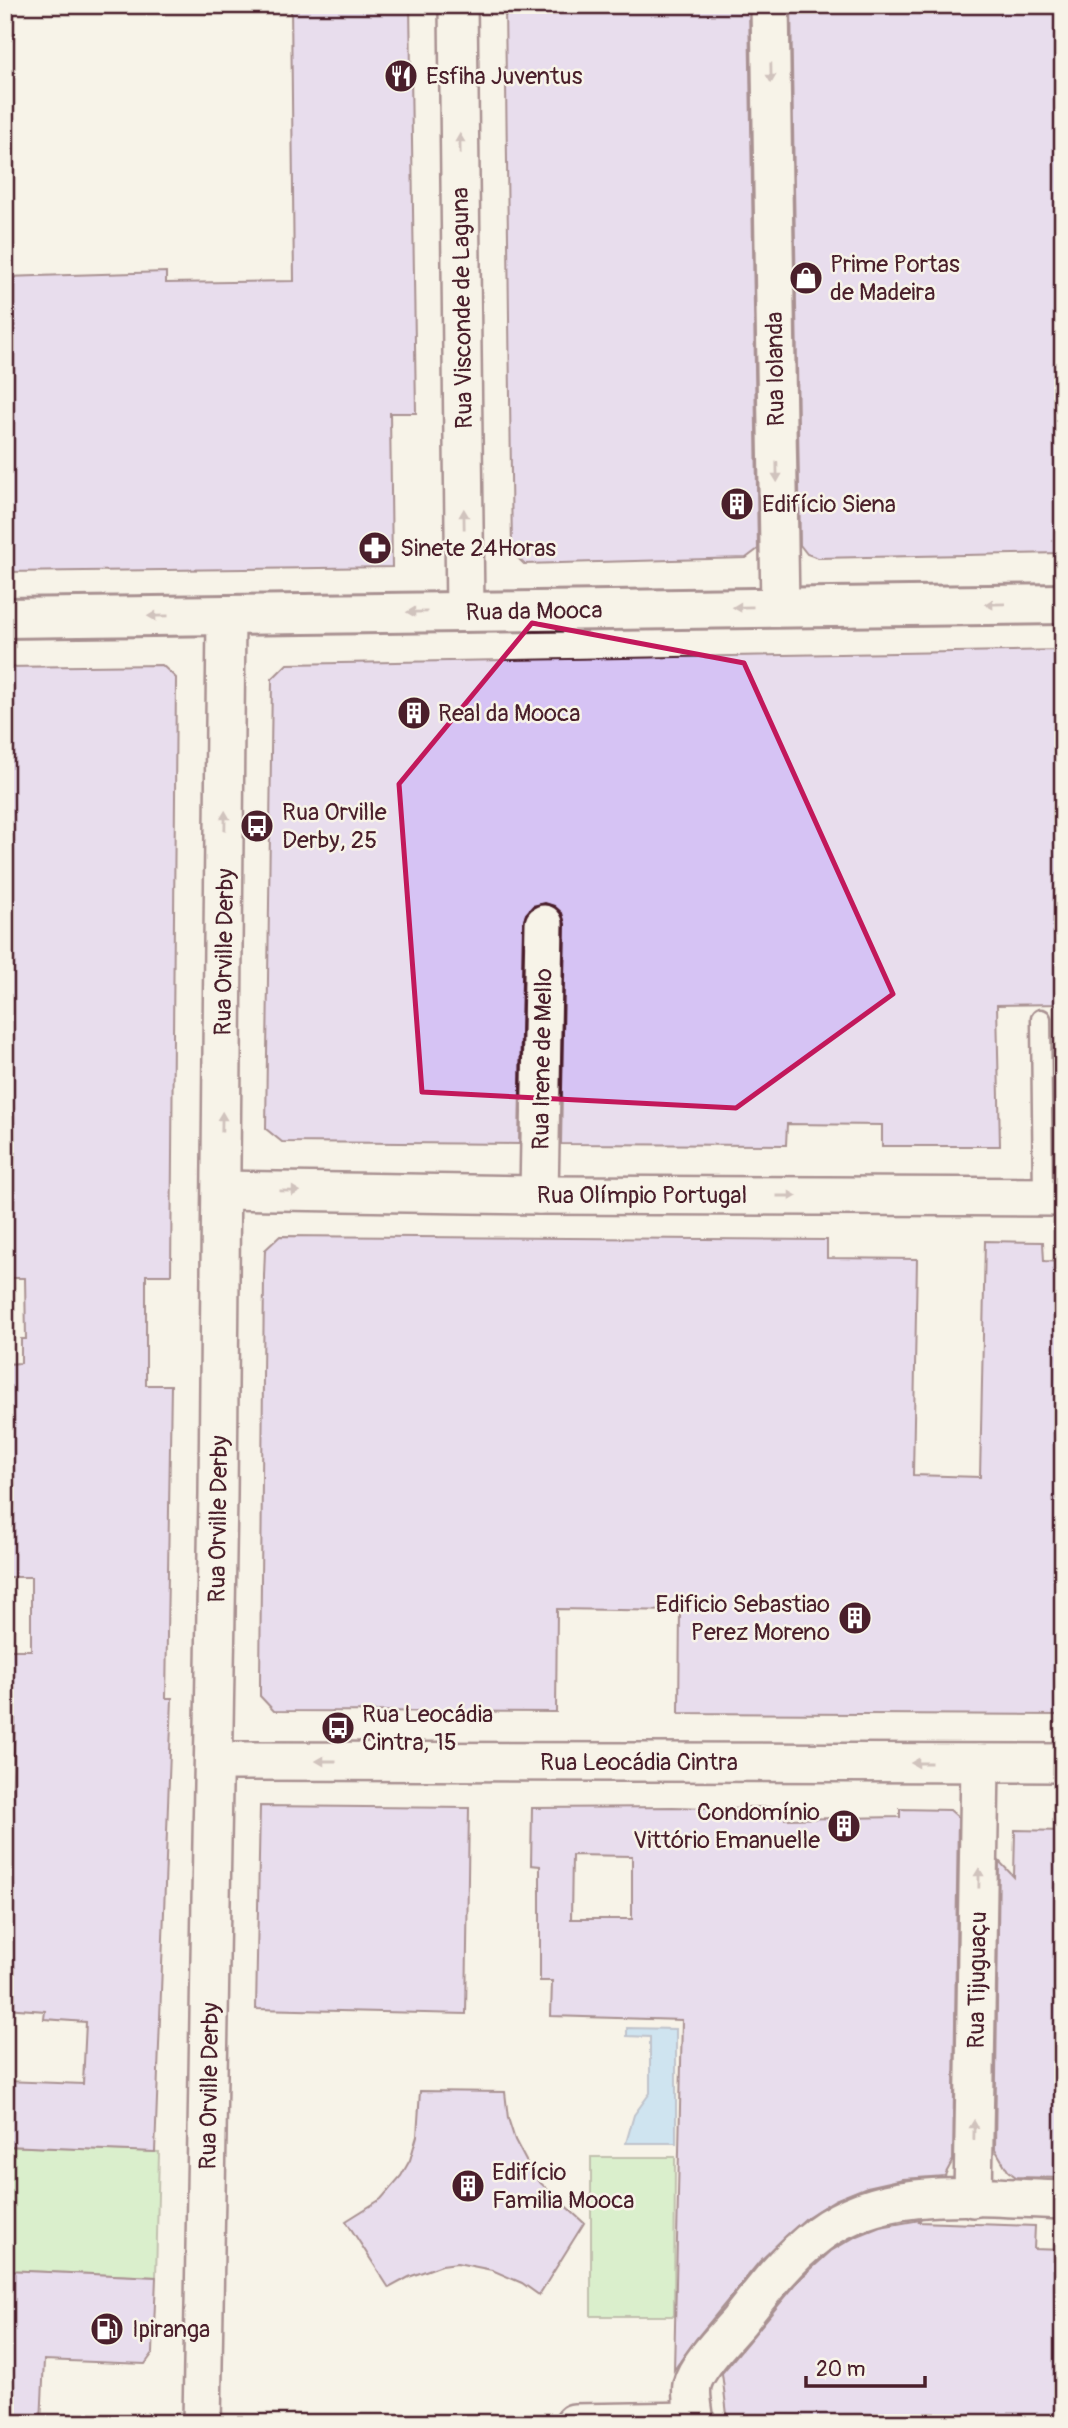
<svg xmlns="http://www.w3.org/2000/svg" width="1068" height="2428" font-family="Pangolin,sans-serif">
<style>
.green{fill:#b6eaab;stroke:#80846b;stroke-width:2}
.water{fill:#9dd2fb;stroke:#7c8aa8;stroke-width:2}
.building{fill:#d6c3f4;stroke:#4a1f2b;stroke-width:2;fill-rule:evenodd}
.lines{fill:none;stroke-linecap:round;stroke-linejoin:round}
.service-casing{stroke:#4a1f2b;stroke-width:23}
.minor-casing{stroke:#4a1f2b;stroke-width:42}
.secondary-casing{stroke:#4a1f2b;stroke-width:44}
.service{stroke:#f7f3e8;stroke-width:18}
.minor{stroke:#f7f3e8;stroke-width:37}
.secondary{stroke:#f7f3e8;stroke-width:38}
.oneway{fill:#a0898a}
.marked{fill:none;stroke:#c2185b;stroke-width:5;stroke-linejoin:round}
.labels{text-anchor:middle;stroke-width:5;stroke-linejoin:round;paint-order:stroke}
.poi-label{font-size:24px;fill:#4a1f2b;stroke:#f7f3e8;text-anchor:start}
.street-label{font-size:24px;fill:#4a1f2b;stroke:#f7f3e8}
</style>
<rect width="100%" height="100%" fill="#f7f3e8"/>
<filter id="ink" filterUnits="userSpaceOnUse"><feTurbulence type="fractalNoise" baseFrequency=".0143" numOctaves="2"/><feDisplacementMap in="SourceGraphic" scale="14" xChannelSelector="R" yChannelSelector="G"/><feConvolveMatrix kernelMatrix="1 2 1 2 8 2 1 2 1" color-interpolation-filters="sRGB"/></filter>
<g filter="url(#ink)">
<g class="green">
<path d="M5,2146L159,2152L156,2277L5,2270Z"/>
<path d="M591,2157H675L674,2316H591Z"/>
</g>
<path class="water" d="M627,2028L676,2029V2143H626L634,2115L650,2093V2037L627,2036Z"/>
<g class="building">
<path d="M291,5H410L416,413H390L392,567L5,572V277L166,272V283L294,281Z"/>
<path d="M505,5H749L758,549L746,558L524,564L512,552Z"/>
<path d="M791,5H1063V212H1061L1063,553L818,558L807,554L800,545Z"/>
<path d="M1063,650V1004L997,1005L1000,1146H882V1125L787,1124L786,1145L561,1144L565,924L562,913L554,906L545,903L533,906L526,914L523,924L519,1144L282,1142L266,1129L272,679L287,664Z"/>
<path d="M162,665L176,678L171,1275H146V1385H171L166,1698H172L155,2152L5,2146V2081L83,2084L86,2022L44,2019L45,2011L5,2008V1837H11L15,1714H5V1676H8V1650H31V1577H5V1364L21,1363V1339H26L25,1278H5V667Z"/>
<path d="M280,1236L827,1240V1258L917,1259L913,1475L980,1477L985,1241L1043,1242L1044,1261L1063,1262V1715L679,1713L680,1611L557,1609L556,1712L274,1711L260,1696V1682L264,1276L265,1250Z"/>
<path d="M260,1806L469,1808L466,2014L256,2009Z"/>
<path d="M673,1807L744,1809V1807H785V1819L900,1817V1809L950,1810L958,1817L953,2160L946,2173L945,2176L903,2179L867,2187L835,2200L806,2218L760,2261L696,2339L674,2370L682,2020L551,2016L552,1981H540V1866L531,1865L532,1808ZM572,1855L632,1856V1919H571Z"/>
<path d="M1015,1830L1063,1831V2178L1016,2177L1008,2171L995,2149L999,1861L1014,1877Z"/>
<path d="M420,2091L505,2092L508,2118L515,2140L535,2178L584,2223L539,2295L522,2283L492,2270L457,2263L442,2265L409,2277L389,2288L346,2221L381,2199L401,2176L410,2160L417,2136Z"/>
<path d="M920,2220L919,2222L1035,2226L1034,2249L1063,2250V2423H728L722,2373L801,2278L831,2251L855,2237L880,2227Z"/>
<path d="M5,2270L156,2277L153,2353L145,2364L44,2360L41,2423H5Z"/>
</g>
<g class="lines">
<defs>
<path id="service" d="M1041,1019L1043,1197"/>
<g id="minor">
<path d="M458,5L465,612"/>
<path d="M770,5L780,607"/>
<path d="M222,1190L539,1195L1063,1197"/>
<path d="M539,1195L544,924"/>
<path d="M215,1761L1063,1763"/>
<path d="M973,2198L980,1763"/>
<path d="M202,2423L218,1495L226,615"/>
<path d="M574,2423L695,2421"/>
<path d="M695,2423C694,2412 690,2396 692,2385C696,2366 726,2336 739,2321C763,2290 787,2258 819,2234C886,2183 984,2198 1063,2200"/>
</g>
<path id="secondary" d="M5,618L1063,604"/>
</defs>
<use href="#service" class="service-casing"/>
<use href="#minor" class="minor-casing"/>
<use href="#secondary" class="secondary-casing"/>
<use href="#service" class="service"/>
<use href="#minor" class="minor"/>
<use href="#secondary" class="secondary"/>
</g>
<defs><path id="oneway-solid" d="M-6-.8H1V-3.2L6.5 0L1 3.2V.8H-6Z" transform="scale(1.75)"/></defs>
<g class="oneway">
<use href="#oneway-solid" transform="translate(771 73) rotate(89)"/>
<use href="#oneway-solid" transform="translate(460 144) rotate(-91)"/>
<use href="#oneway-solid" transform="translate(777 472) rotate(89)"/>
<use href="#oneway-solid" transform="translate(464 519) rotate(-91)"/>
<use href="#oneway-solid" transform="translate(995 604) rotate(179)"/>
<use href="#oneway-solid" transform="translate(743 607) rotate(179)"/>
<use href="#oneway-solid" transform="translate(417 612) rotate(179)"/>
<use href="#oneway-solid" transform="translate(158 616) rotate(179)"/>
<use href="#oneway-solid" transform="translate(225 821) rotate(-89)"/>
<use href="#oneway-solid" transform="translate(222 1122) rotate(-89)"/>
<use href="#oneway-solid" transform="translate(290 1191) rotate(1)"/>
<use href="#oneway-solid" transform="translate(787 1196)"/>
<use href="#oneway-solid" transform="translate(326 1761) rotate(180)"/>
<use href="#oneway-solid" transform="translate(921 1763) rotate(-180)"/>
<use href="#oneway-solid" transform="translate(979 1878) rotate(-89)"/>
<use href="#oneway-solid" transform="translate(974 2130) rotate(-89)"/>
</g>
</g>
<path d="M0 0H1068V2428H0ZM532,623L744,663L893,994L736,1108L422,1092L399,784Z" fill="#f7f3e8" fill-opacity=".55" fill-rule="evenodd"/>
<path class="marked" d="M532,623L744,663L893,994L736,1108L422,1092L399,784Z"/>
<defs>
<symbol id="restaurant-disc" viewBox="-11 -11 22 22"><circle r="9.5" fill="#4a1f2b" stroke="#f7f3e8"/><path d="M-5-6h1v4h1v-4h1v4h1v-4h1v5L-1.5 .5V6h-2V.5L-5-1ZM5-6V6H3V1.5H1.5Q1.5-4 5-6Z" fill="#fff"/></symbol>
<symbol id="shop-disc" viewBox="-11 -11 22 22"><circle r="9.5" fill="#4a1f2b" stroke="#f7f3e8"/><path d="M-5-2.5h2.3a2.7 3.5 0 0 1 5.4 0H5L5.5 6h-11ZM-1.5-2.5h3a1.5 2.3 0 0 0-3 0Z" fill="#fff"/></symbol>
<symbol id="building-disc" viewBox="-11 -11 22 22"><circle r="9.5" fill="#4a1f2b" stroke="#f7f3e8"/><path d="M-4-6H4V6H1V3H-1V6H-4ZM-2.5-4.3h1.7v1.8h-1.7ZM.8-4.3h1.7v1.8H.8ZM-2.5-1h1.7V.8h-1.7ZM.8-1h1.7V.8H.8Z" fill="#fff"/></symbol>
<symbol id="pharmacy-disc" viewBox="-11 -11 22 22"><circle r="9.5" fill="#4a1f2b" stroke="#f7f3e8"/><path d="M-2-6h4v4h4v4h-4v4h-4v-4h-4v-4h4Z" fill="#fff"/></symbol>
<symbol id="bus-disc" viewBox="-11 -11 22 22"><circle r="9.5" fill="#4a1f2b" stroke="#f7f3e8"/><path d="M-5-6H5V4H4V6H2V4H-2V6H-4V4H-5ZM-3.5-4V0h7V-4ZM-3.5 1.2v1.5H-2V1.2ZM2 1.2v1.5H3.5V1.2Z" fill="#fff"/></symbol>
<symbol id="fuel-disc" viewBox="-11 -11 22 22"><circle r="9.5" fill="#4a1f2b" stroke="#f7f3e8"/><path d="M-5.5-6h7V0h2V4h1.3V-2.5L3-4.5l.8-.8L6-3V5H2.5V1h-1V6h-7ZM-4.2-4.7v3.2H.2V-4.7Z" fill="#fff"/></symbol>
</defs>
<g fill-rule="evenodd">
<use href="#restaurant-disc" x="382" y="57" width="38" height="38"/>
<use href="#shop-disc" x="787" y="259" width="38" height="38"/>
<use href="#building-disc" x="718" y="485" width="38" height="38"/>
<use href="#pharmacy-disc" x="356" y="529" width="38" height="38"/>
<use href="#building-disc" x="395" y="694" width="38" height="38"/>
<use href="#bus-disc" x="238" y="807" width="38" height="38"/>
<use href="#building-disc" x="836" y="1599" width="38" height="38"/>
<use href="#bus-disc" x="319" y="1709" width="38" height="38"/>
<use href="#building-disc" x="825" y="1807" width="38" height="38"/>
<use href="#building-disc" x="449" y="2167" width="38" height="38"/>
<use href="#fuel-disc" x="88" y="2310" width="38" height="38"/>
</g>
<g class="labels">
<g class="poi-label">
<text x="426" y="84">Esfiha Juventus</text>
<text x="830" y="272">Prime Portas<tspan x="830" dy="28">de Madeira</tspan></text>
<text x="762" y="512">Edifício Siena</text>
<text x="400" y="556">Sinete 24Horas</text>
<text x="438" y="721">Real da Mooca</text>
<text x="282" y="820">Rua Orville<tspan x="282" dy="28">Derby, 25</tspan></text>
<text x="830" y="1612" text-anchor="end">Edificio Sebastiao<tspan x="830" dy="28">Perez Moreno</tspan></text>
<text x="362" y="1722">Rua Leocádia<tspan x="362" dy="28">Cintra, 15</tspan></text>
<text x="820" y="1820" text-anchor="end">Condomínio<tspan x="820" dy="28">Vittório Emanuelle</tspan></text>
<text x="492" y="2180">Edifício<tspan x="492" dy="28">Familia Mooca</tspan></text>
<text x="132" y="2337">Ipiranga</text>
</g>
<g class="street-label">
<text transform="translate(462 308) rotate(-91)" y="8">Rua Visconde de Laguna</text>
<text transform="translate(775 369) rotate(-91)" y="8">Rua Iolanda</text>
<text transform="translate(534 611) rotate(-1)" y="8">Rua da Mooca</text>
<text transform="translate(224 952) rotate(-89)" y="8">Rua Orville Derby</text>
<text transform="translate(542 1059) rotate(-89)" y="8">Rua Irene de Mello</text>
<text x="642" y="1203">Rua Olímpio Portugal</text>
<text transform="translate(218 1519) rotate(-89)" y="8">Rua Orville Derby</text>
<text x="639" y="1770">Rua Leocádia Cintra</text>
<text transform="translate(977 1980) rotate(-89)" y="8">Rua Tijuguaçu</text>
<text transform="translate(209 2086) rotate(-89)" y="8">Rua Orville Derby</text>
</g>
</g>
<rect width="1068" height="2428" fill="none" stroke="#f7f3e8" stroke-width="28"/>
<rect x="14" y="14" width="1040" height="2400" fill="none" stroke="#4a1f2b" stroke-width="2.5" filter="url(#ink)"/>
<path d="M806 2376v10h119v-10" fill="none" stroke="#4a1f2b" stroke-width="3.5"/>
<text x="816" y="2376" font-size="21" fill="#4a1f2b" stroke="#f7f3e8" stroke-width="5" paint-order="stroke">20 m</text>
</svg>
